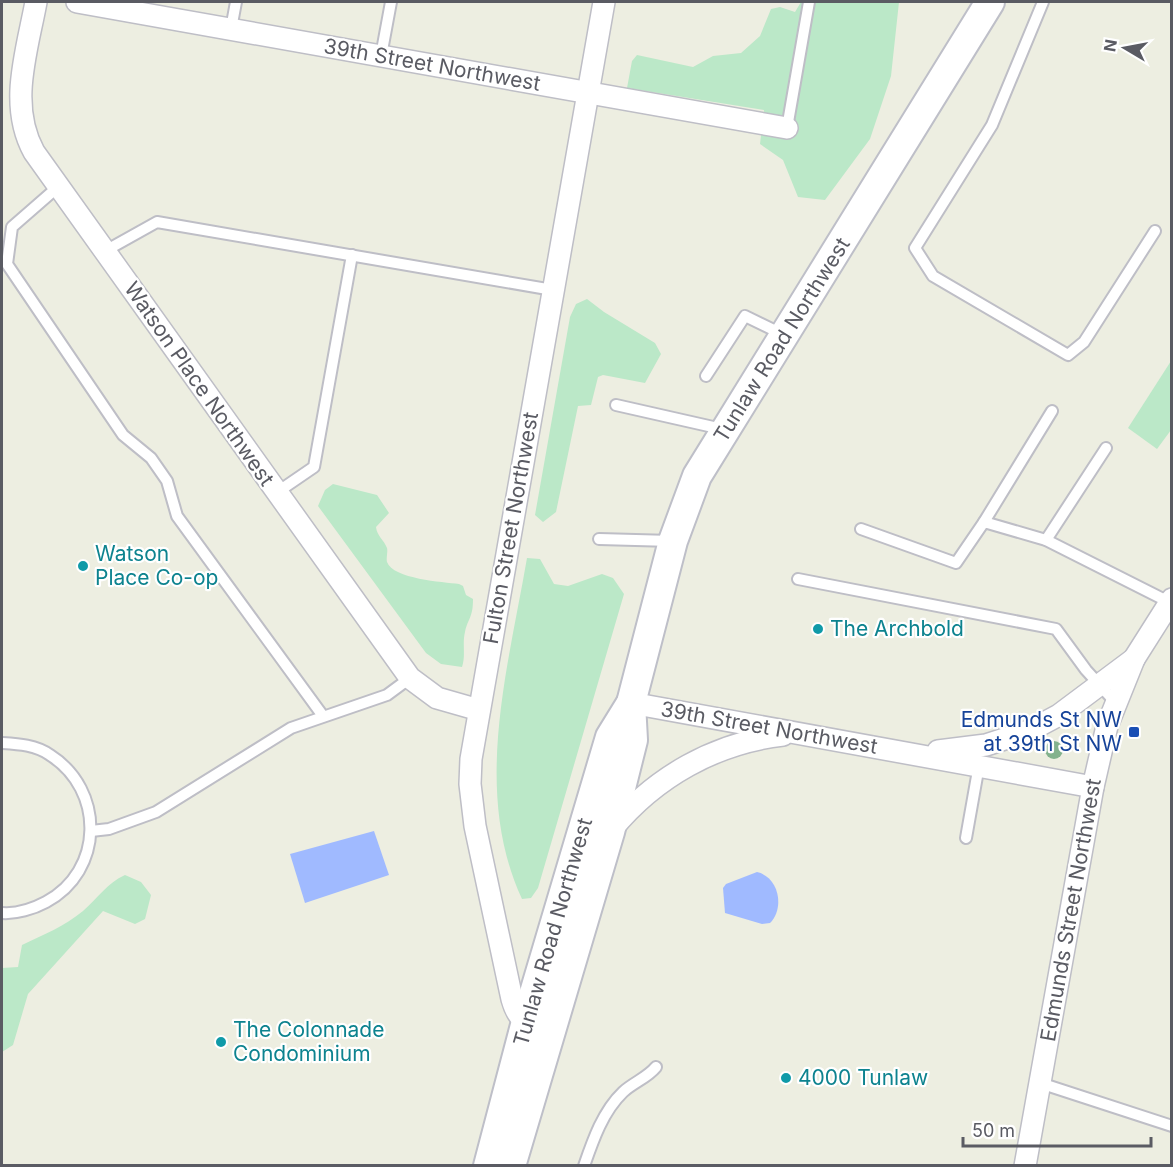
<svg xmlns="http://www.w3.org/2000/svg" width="1173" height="1167" font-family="Inter,sans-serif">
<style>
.green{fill:#bbe8c8}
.water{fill:#a0baff}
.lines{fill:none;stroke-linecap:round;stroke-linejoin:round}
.lane-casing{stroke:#bebec6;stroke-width:14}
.street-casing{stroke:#bebec6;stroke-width:24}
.secondary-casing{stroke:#bebfc8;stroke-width:32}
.lane{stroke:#fff;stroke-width:10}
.street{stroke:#fff;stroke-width:21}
.secondary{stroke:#fff;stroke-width:28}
.tree{fill:#83b28d}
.culture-dot{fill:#0f9aa8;stroke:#fff;stroke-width:2}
.transit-dot{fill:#1a4fb4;stroke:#fff;stroke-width:2}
.labels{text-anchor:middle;stroke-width:4.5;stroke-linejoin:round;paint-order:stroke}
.street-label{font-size:21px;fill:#5a5b63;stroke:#fff}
.culture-label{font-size:21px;fill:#0d838f;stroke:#fff;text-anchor:start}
.transit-label{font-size:21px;fill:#164399;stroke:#fff;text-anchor:end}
</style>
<rect width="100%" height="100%" fill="#edeee1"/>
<g class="green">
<path d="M801,2H899L891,76L870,139L825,200L798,197L783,160L760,144L764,110L627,88L632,61L637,55L693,67L713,56L741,53L760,36L771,9L780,7L795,12Z"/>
<path d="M587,299L604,312L655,343L661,354L645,383L603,375L598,377L591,405L578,406L556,512L543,522L535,515L570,317L576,304Z"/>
<path d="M1171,361V430L1157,449L1128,428Z"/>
<path d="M333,484L377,495L389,513L376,527C377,536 384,540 387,548C388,552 386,558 387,562C393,579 443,582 459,584L463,586L466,595L473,599C473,618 468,618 465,632C462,644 466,655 462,667L441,664L426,653L318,506L325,490Z"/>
<path d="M527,558L540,559L554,584L568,586L602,574L613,578L624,594L538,888L531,898L522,899C472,791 508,669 527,558Z"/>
<path d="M125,875L141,882L151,895L145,919L135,924L103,911L28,994L13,1045L2,1052V968L18,967L22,945C43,935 65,926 83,911C98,898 107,883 125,875Z"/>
</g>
<g class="water">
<path d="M374,831L389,875L305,903L290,854Z"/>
<path d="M757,872C779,877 785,908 770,923L762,924L725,913L723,888L726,884Z"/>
</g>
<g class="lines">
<defs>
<g id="lane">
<path d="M1043,2L992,125L915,248L933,276L1068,355L1084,342L1155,231"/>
<path d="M231,29L236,2"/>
<path d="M381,56L391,2"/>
<path d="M787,128L809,2"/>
<path d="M59,186L12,227L7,264L123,435L151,458L167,481L177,516L323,716"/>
<path d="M105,251L157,222L553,290"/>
<path d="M706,376L745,316L782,334"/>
<path d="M616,405L722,429"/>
<path d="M276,493L314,467L352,255"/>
<path d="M984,522L1052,411"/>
<path d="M861,529L956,563L984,522L1046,540L1169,602"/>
<path d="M599,539L672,541"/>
<path d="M1046,540L1106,448"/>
<path d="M798,579L1056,629L1086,670L1116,703"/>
<path d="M2,743C18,744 36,745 50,755C105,790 104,871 46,902C33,909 16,914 2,913"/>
<path d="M91,831L109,829L156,812L291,728L387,695L410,678"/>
<path d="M966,838L979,765"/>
<path d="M1040,1083L1172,1126"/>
<path d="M584,1166C593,1140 603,1111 623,1092C634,1082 647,1078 656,1067"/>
</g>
<g id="street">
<path d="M36,2C27,51 8,105 34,152L410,678L437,698L479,710"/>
<path d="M77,2L787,128"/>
<path d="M631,703L1093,787"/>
<path d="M938,751L986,745L1029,731L1059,715L1134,659L1172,599"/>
<path d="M612,829C655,777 715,743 783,735"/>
<path d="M535,1025C521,1021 516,1013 512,999L475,826L470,784L471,759L604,2"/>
<path d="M1025,1166L1093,787L1107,726L1134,659"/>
</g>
<g id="secondary">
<path d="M488,1166L529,1010L610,737L631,703"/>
<path d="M511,1166L610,832L633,740L631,703L673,541L697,476L990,2"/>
</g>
</defs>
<use href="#lane" class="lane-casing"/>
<use href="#street" class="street-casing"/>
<use href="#secondary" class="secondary-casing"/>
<use href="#lane" class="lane"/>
<use href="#street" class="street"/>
<use href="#secondary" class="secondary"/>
</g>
<circle class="tree" cx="1054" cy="750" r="9"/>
<g class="culture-dot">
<circle cx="83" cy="566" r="6"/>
<circle cx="818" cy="629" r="6"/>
<circle cx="221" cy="1042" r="6"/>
<circle cx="786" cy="1078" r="6"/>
</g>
<rect class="transit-dot" x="1128" y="726" width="12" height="12" rx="3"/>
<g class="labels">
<g class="street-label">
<text transform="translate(432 65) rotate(10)" y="7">39th Street Northwest</text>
<text transform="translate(782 340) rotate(-58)" y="7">Tunlaw Road Northwest</text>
<text transform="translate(199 384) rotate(55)" y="7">Watson Place Northwest</text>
<text transform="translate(511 528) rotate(-80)" y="7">Fulton Street Northwest</text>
<text transform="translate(769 728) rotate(10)" y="7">39th Street Northwest</text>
<text transform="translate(1071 910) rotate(-80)" y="7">Edmunds Street Northwest</text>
<text transform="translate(553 932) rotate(-74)" y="7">Tunlaw Road Northwest</text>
</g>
<g class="culture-label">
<text x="95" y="561">Watson<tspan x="95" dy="24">Place Co-op</tspan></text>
<text x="830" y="636">The Archbold</text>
<text x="233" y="1037">The Colonnade<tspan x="233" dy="24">Condominium</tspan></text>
<text x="798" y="1085">4000 Tunlaw</text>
</g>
<g class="transit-label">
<text x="1122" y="727">Edmunds St NW<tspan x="1122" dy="24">at 39th St NW</tspan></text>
</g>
</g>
<rect width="1173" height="1167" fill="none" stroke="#5a5b63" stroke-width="6"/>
<g transform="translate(1125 48) rotate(280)" stroke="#ffffff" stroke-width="4.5" paint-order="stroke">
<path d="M0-4.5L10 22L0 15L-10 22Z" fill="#5a5b63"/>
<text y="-9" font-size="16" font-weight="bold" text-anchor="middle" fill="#5a5b63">N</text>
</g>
<path d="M963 1137v9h188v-9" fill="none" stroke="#5a5b63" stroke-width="3"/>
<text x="972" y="1137" font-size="18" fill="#5a5b63" stroke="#ffffff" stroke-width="4.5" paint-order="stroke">50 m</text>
</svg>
